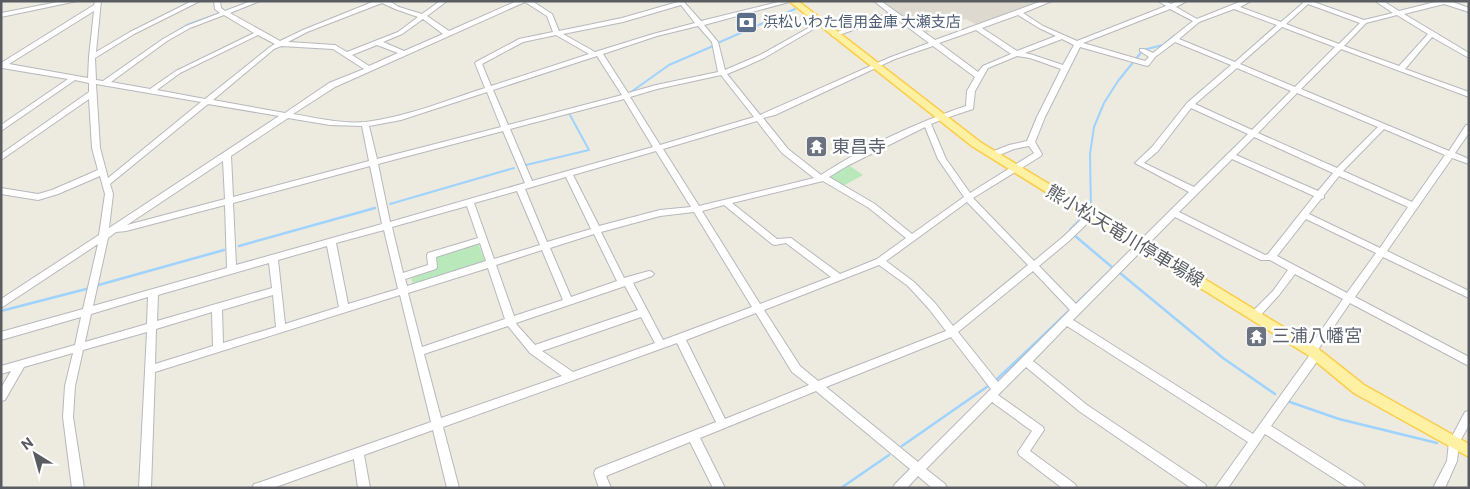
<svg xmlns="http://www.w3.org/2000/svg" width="1470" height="489" font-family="Commissioner,'Noto Sans JP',sans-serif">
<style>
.education{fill:#ddd9ce}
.green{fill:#b9e8ba}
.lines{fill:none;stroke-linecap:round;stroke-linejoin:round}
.stream-far1{stroke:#9ed3ff;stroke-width:2}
.stream{stroke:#9ed3ff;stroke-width:2.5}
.minor-casing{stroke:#b6b8be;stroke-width:2}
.major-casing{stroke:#fdcd48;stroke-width:3}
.minor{fill:#fff;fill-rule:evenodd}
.major{fill:#fff1a3;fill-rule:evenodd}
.labels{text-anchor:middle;stroke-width:5;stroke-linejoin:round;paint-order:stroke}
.far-service-label{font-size:15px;fill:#4e5e75;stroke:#fff;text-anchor:start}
.worship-label{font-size:18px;fill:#5b616d;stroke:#fff;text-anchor:start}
.street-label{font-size:18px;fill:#595d62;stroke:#fff}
</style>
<rect width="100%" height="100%" fill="#edeadf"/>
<path class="education" d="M881,1H1043L977,25L966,19L923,34Z"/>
<g class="green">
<path d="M847,164L863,175L841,187L830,177Z"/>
<path d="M478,243L485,261L413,284L411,278L436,270L435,256Z"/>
</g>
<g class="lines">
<g class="stream-far1">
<path d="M161,41L187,25L218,14"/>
<path d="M720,42L795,9"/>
<path d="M631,92L669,65L713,46"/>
<path d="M526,165L589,150L570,115"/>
<path d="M390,204L514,168"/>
<path d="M371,209L375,208"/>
<path d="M1091,209L1090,154L1094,127L1104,103L1118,81L1143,50L1163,45L1175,35"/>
</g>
<g class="stream">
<path d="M1091,208V210"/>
<path d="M1070,230L1083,217"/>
<path d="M1074,235L1113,268L1075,305"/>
<path d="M239,246L375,208"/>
<path d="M1120,273L1223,358L1275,394"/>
<path d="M95,286L224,250"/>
<path d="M1,311L90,288"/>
<path d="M995,381L1071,309"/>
<path d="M1287,401L1339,419L1437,443"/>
<path d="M902,446L991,384"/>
<path d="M841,488L889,455"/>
</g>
<defs>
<g id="minor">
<path d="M63,1H77L1,17V13Z"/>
<path d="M95,1H101L96,52L130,32L192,1H200L134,34L95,58L96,80L103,81L163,39L186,26L220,13L215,9L214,1H220L221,8L225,11L251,1H260L230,13L280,41L303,30L375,1H389L399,7L422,14L440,1H447L427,16L449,31L517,1H532L552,14L559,31L622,18L681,1L684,2L701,21L782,1H793L704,25L718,42L725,70L760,55L819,22H823L824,23L764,58L744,67L727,74L760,115L891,57L929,43L893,16L836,36H832V34L889,13L874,1H881L935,40L1042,1H1052L1023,13L1043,26L1077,41L1166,6L1158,1H1166L1171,4L1178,1H1187L1176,7L1197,19L1242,1H1251L1240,7L1281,22L1303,3L1301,1H1311L1364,20L1393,13L1375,1H1383L1399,11L1439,1H1450L1469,8V12L1444,4L1404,14L1469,53V58L1432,37L1405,69L1469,92V97L1341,49L1301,89L1449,151L1466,125H1469V133L1455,153L1469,159V164L1452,158L1387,251L1469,291V298L1383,257L1355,297L1469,357V366L1350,303L1317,351L1319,357L1318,360L1271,426L1363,484L1365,488H1349L1265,434L1228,488H1215L1248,442L1067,326L1033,361L1087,405L1205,484L1207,488H1191L1079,411L1026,367L998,395L1043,427L1044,430L1030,451L1075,484L1077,488H1062L1019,455L1018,452L1032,431L992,402L926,469L945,484L947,488H932L918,476L907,488H893L895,484L910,469L816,391L700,438L725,488H713L690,442L606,476L611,488H599L594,473L596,469L716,422L677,343L443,427L459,488H447L433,430L364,455L370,488H358L354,459L273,488H252L254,484L258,483L431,422L400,295L155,372L151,488H139L147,332L83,350L75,386L73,417L84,488H72L63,417L65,386L73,353L24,367L5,400L1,401V388L11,371L1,374V366L75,345L81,317L1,340V332L83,309L98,244L1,308V299L99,235L105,194L100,176L58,194L38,200L1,194V188L38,194L52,190L98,170L92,148L89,99L1,160V154L89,92V83L75,80L1,131V125L68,79L2,68L1,63L94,5ZM525,2L547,16L553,32L519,39L476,62L475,63L485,88C447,100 406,117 366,122C342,124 317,118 293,114L335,87ZM382,3L395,9L418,17L398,32L347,52L335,45L288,42L307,32ZM1308,4L1360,23L1339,44L1286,24ZM681,5L695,23L653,34L595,52L563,34L623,22ZM1170,9L1193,21L1153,53L1144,49H1140V51L1149,57L1145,61L1083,43ZM1234,9L1277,25L1235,62L1179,39L1199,22ZM94,11L89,57L88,78L9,64ZM224,15L254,33L176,71L150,89L111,82L167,41L190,28ZM1018,15L1039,28L1056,36L1017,51L982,28ZM1397,15L1428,34L1399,66L1344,46L1366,23ZM423,19L443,34L404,51L383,42L402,34ZM698,26L712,42L718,72L656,85L628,93L603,54L657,36ZM1282,27L1335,47L1295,87L1240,64ZM976,30L1011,54L983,66L978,72L939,43ZM258,35L275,44L270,47L205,99L157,90L180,73ZM556,35L589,54L491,86L482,64L523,42ZM1062,39L1074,45L1063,65L1033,55L1025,53ZM1175,42L1231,65L1187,103L1152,147L1135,163L1189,192L1076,304L1039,266L1069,241L1094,217L1095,215L1094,213H1088L1063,237L1034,261L973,198L1041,156L1042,154L1035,142L1045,117L1080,47L1147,66L1149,65L1155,57ZM377,45L398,53L369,66L352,55ZM281,46L333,49L364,69L329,83L285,113L213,100L274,49ZM933,46L975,77L967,91L966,106C918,122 864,147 821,175L788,149L763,118L775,115L895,59ZM597,56L622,95L508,125L493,90ZM1017,56L1030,58L1061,69L1037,117L1027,141L1009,145L989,153L988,155L992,158L1014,149L1029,146L1034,153L970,193L946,159L931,124L943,119L973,109L975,91L988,68ZM1237,68L1291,91L1252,130L1195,104ZM721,75L754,117L660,145L630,97L657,89ZM96,84L201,102L108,178L100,148ZM487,92L501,127L377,159L369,126L401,120ZM1297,93L1378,127L1337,168L1258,133ZM624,99L653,147L532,181L510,129ZM208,104L279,116L109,228L113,194L110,184ZM1191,108L1248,134L1194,187L1144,163L1158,151ZM288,118L330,125L362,126L369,161L233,197L231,156ZM757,121L782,153L814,178L699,206L663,149ZM925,127L938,159L964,197L912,234L875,204L829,177L847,166ZM1384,129L1445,155L1412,202L1343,171ZM503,131L525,183L390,222L378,164ZM1254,137L1333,173L1318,191L1236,155ZM656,151L691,207L660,210L599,226L573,175ZM1232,159L1314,196L1268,254L1265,255L1179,212ZM223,161L225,199L127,225ZM370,166L382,224L236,265L233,203ZM1339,176L1408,207L1380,248L1309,214L1321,199L1324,198V195ZM566,177L591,229L547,242L525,189ZM823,181L869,208L906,238L877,259L840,274L791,238L777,239L732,203ZM517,191L540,245L494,259L474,203ZM967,202L1028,265L953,326L935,303L914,282L886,261ZM225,205L227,268L93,306L108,238L116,232L126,231ZM724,205L772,244L775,245L786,243L831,277L760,304L702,211ZM467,206L478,238L428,253L427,255L428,265L403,273L392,227ZM694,212L752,307L663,340L633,283L652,276L654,274L652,272L649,271L624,278L601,232L660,216ZM1175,217L1261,260H1270L1288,270L1273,291L1252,312L1250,315L1252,318H1258L1279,295L1295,274L1343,299L1309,348L1307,351L1309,356L1253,434L1073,320ZM1306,219L1376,253L1347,293L1277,256ZM384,230L398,289L348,304L336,243ZM594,234L617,281L571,297L550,248ZM480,243L486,261L407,286L405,279L436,269L437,267L436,257ZM327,246L339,307L285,324L278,260ZM542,250L563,300L514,316L496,265ZM269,263L272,288L157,321L158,295ZM879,265L908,286L929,309L946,331L818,381L800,366L764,310ZM488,268L505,319L422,347L408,293ZM1033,271L1070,310L998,382L958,332ZM625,286L638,310L535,345L517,325L516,323ZM273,295L276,327L223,343L222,310ZM148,297L147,324L85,342L91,314ZM212,312L213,346L155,364L156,329ZM756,313L792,372L809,385L725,419L686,340ZM641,317L655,343L573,372L542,351ZM508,326L530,353L562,376L441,418L424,354ZM951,337L991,389L918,462L826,387Z"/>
<path d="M1469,411V425L1459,443L1457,461L1445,488H1433L1447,461L1449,442L1465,412Z"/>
</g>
<path id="major" d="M789,1H798L980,142L1316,347L1364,385L1469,444V457L1354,393L1308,355L972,146Z"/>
</defs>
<use href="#minor" class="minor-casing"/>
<use href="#major" class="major-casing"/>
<use href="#minor" class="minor"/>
<use href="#major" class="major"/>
</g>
<defs>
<symbol id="bank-square" viewBox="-11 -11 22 22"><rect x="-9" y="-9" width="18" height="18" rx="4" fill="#5c6f8a" stroke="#fff"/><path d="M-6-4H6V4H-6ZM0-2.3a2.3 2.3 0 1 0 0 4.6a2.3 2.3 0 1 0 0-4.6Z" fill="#fff"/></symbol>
<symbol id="temple-square" viewBox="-11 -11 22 22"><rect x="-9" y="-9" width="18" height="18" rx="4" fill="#6b7280" stroke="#fff"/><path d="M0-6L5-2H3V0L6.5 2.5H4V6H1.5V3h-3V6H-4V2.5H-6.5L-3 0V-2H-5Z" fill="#fff"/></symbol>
</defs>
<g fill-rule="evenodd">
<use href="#bank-square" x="734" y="10" width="25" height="25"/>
<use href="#temple-square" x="804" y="134" width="25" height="25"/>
<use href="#temple-square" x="1244" y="324" width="25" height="25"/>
</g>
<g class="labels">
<g class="far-service-label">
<text x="763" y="27">浜松いわた信用金庫 大瀬支店</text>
</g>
<g class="worship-label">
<text x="832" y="153">東昌寺</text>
<text x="1272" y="342">三浦八幡宮</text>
</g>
<g class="street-label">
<text transform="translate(1125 236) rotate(31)" y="6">熊小松天竜川停車場線</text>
</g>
</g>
<rect width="1470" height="489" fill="none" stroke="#595d62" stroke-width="5"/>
<g transform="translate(35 454) rotate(323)" stroke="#ffffff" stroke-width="4" paint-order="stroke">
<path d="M0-4L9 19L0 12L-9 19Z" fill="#595d62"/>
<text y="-8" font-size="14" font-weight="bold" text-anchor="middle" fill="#595d62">N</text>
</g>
</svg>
